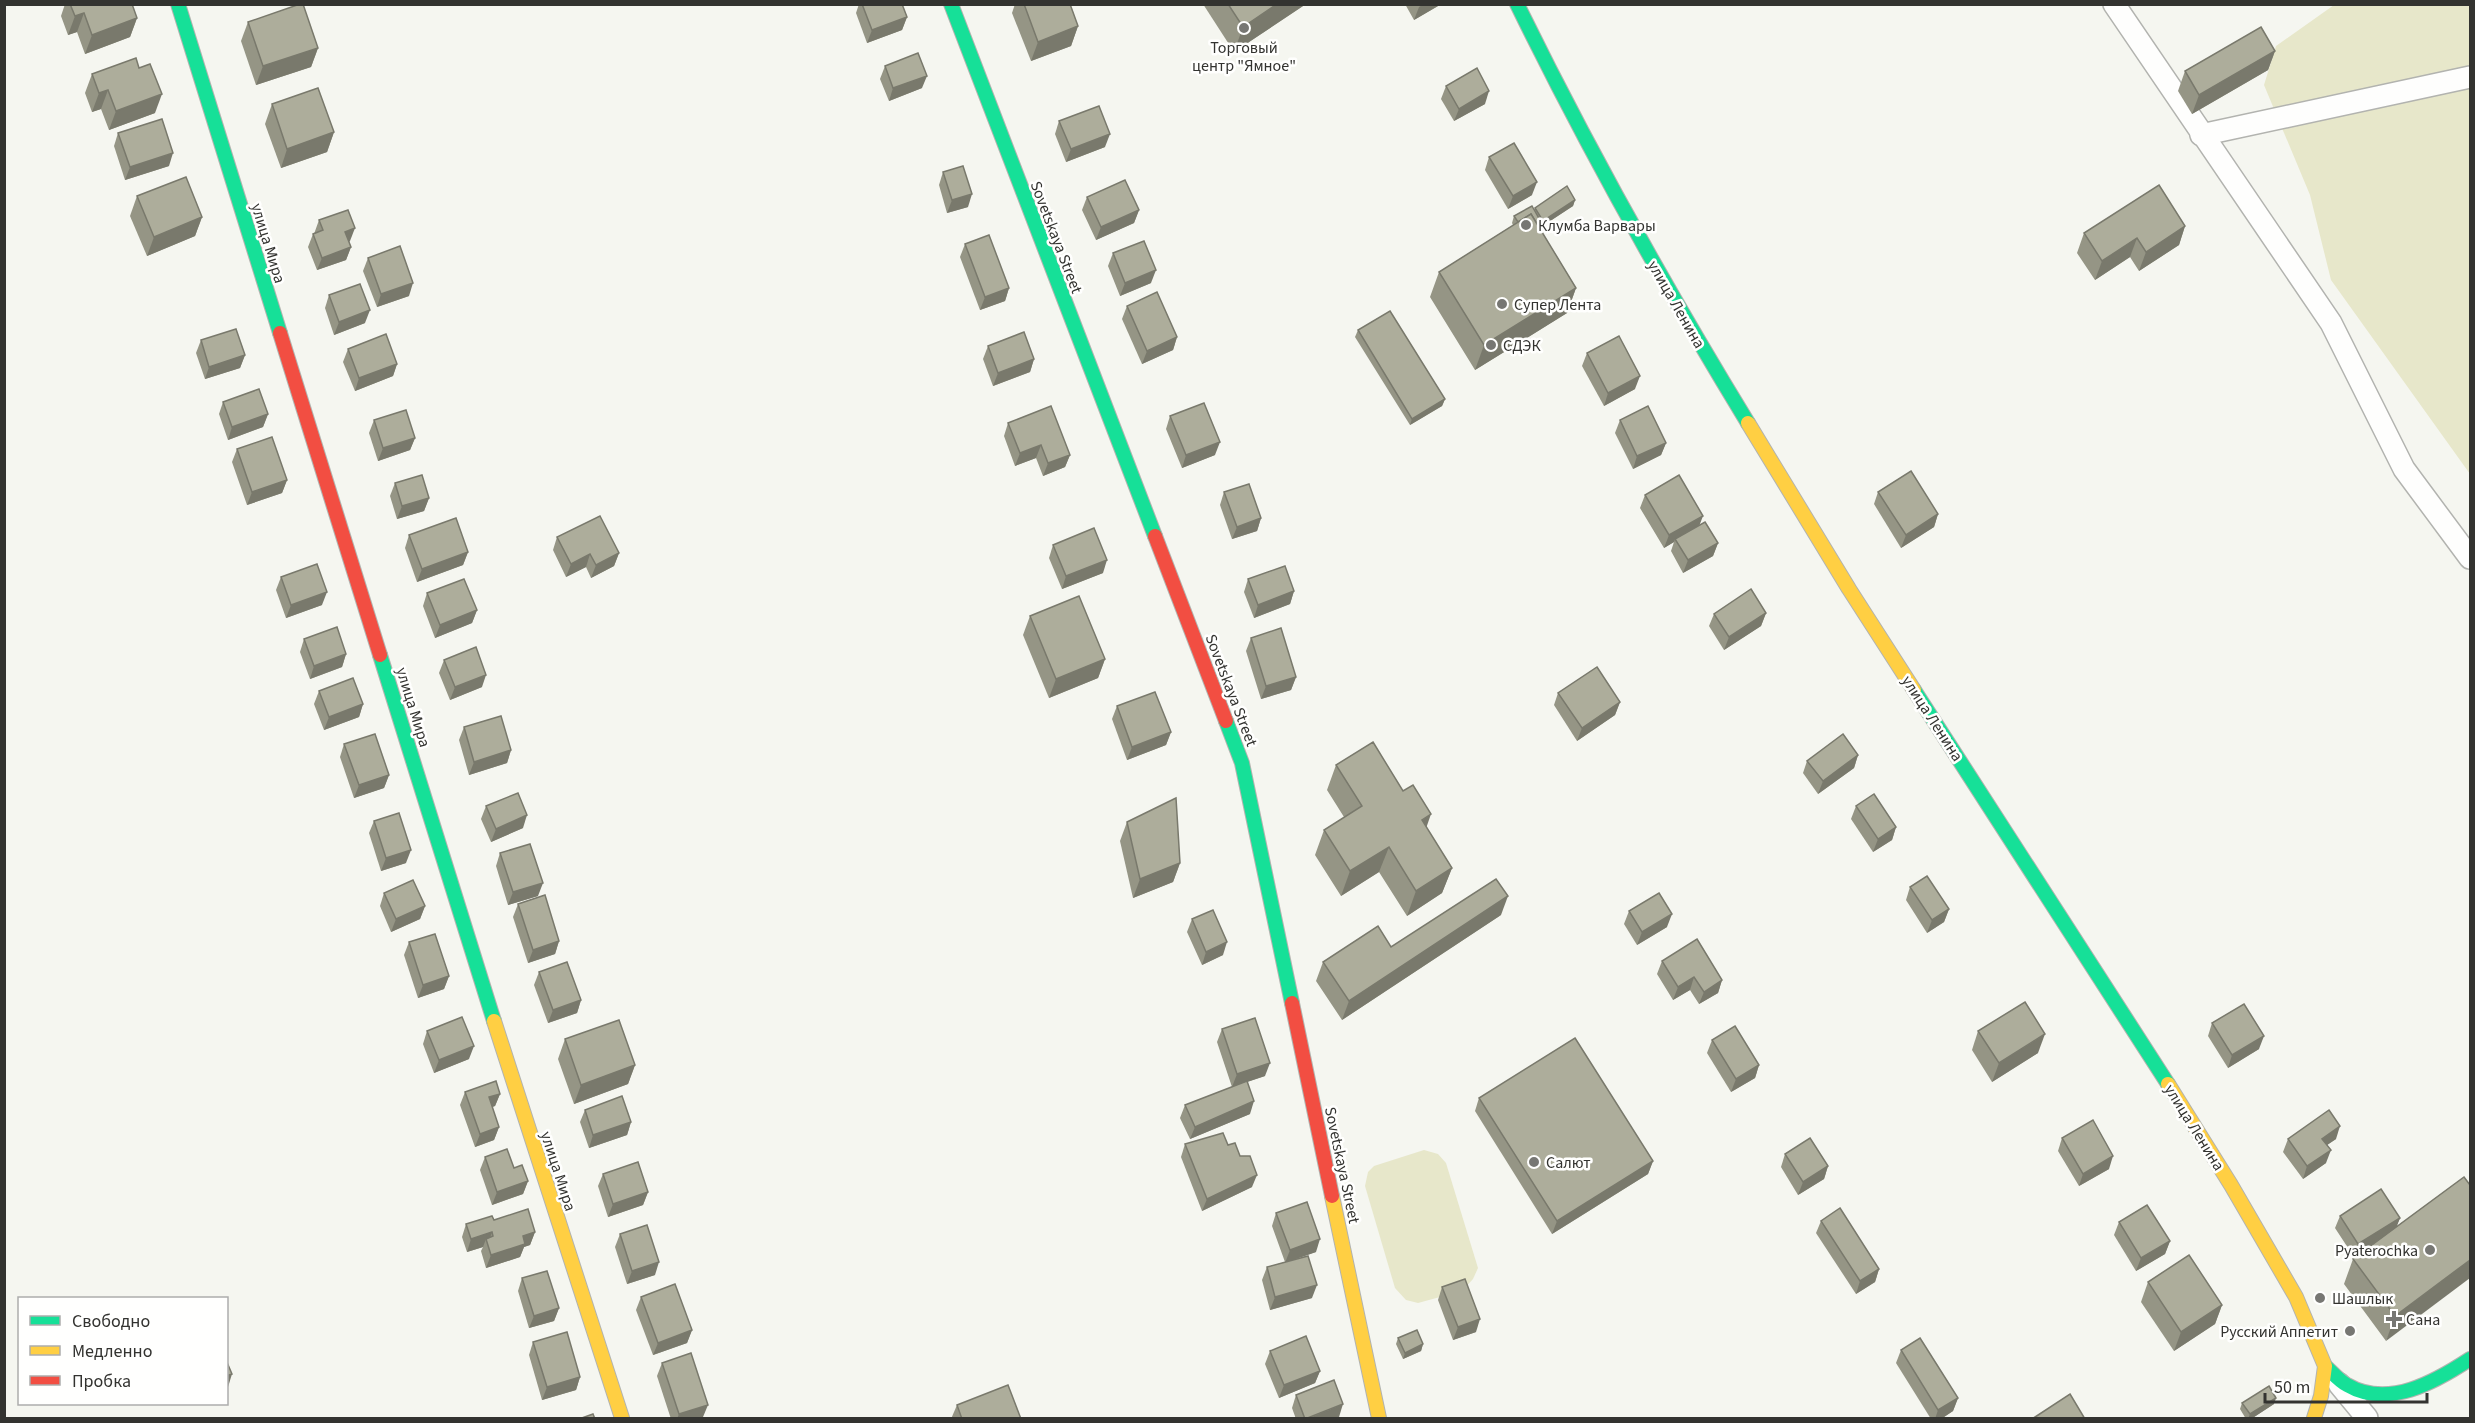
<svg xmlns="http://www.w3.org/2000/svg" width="2475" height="1423" font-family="'Source Sans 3',sans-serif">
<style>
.green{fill:#e7e7ca}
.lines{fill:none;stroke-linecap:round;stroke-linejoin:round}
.street-casing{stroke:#b2b3af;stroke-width:24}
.fast-casing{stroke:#b2b3af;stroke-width:16}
.slow-casing{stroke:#b2b3af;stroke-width:16}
.jam-casing{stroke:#b2b3af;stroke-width:16}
.street{stroke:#fefefd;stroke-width:21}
.fast{stroke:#16e098;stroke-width:14}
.slow{stroke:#ffcf43;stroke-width:14}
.jam{stroke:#f24e42;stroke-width:14}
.wall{fill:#959585}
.shaded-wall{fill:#79796c}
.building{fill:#adad9b;stroke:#79796c;stroke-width:1.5}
.poi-dot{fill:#777773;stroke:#fffffe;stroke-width:2}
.labels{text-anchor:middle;stroke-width:5;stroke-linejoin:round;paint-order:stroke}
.poi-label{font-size:16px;fill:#333330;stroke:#fffffe;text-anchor:start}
.street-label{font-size:16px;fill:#333330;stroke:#fffffe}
</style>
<rect width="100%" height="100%" fill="#f5f6f0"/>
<g class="green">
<path d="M2334,5H2470V474L2331,280L2310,195L2264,85L2276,46Z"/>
<path d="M1424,1150L1438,1154L1446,1163L1478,1268L1473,1279L1462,1291L1418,1303L1406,1300L1395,1288L1365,1186L1368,1172L1374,1166Z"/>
</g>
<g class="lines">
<defs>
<g id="street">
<path d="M2114,4L2331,323L2404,469L2470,558"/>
<path d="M2201,135L2470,77"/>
<path d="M2339,1384L2367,1418"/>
</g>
<g id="fast">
<path d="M178,4L280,333"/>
<path d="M951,4L1155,536"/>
<path d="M1517,4C1587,147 1665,287 1748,423"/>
<path d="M380,655L494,1021"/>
<path d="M1914,690L2168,1084"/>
<path d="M1226,721L1242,763L1292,1003"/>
<path d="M2325,1366C2332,1372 2338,1380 2347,1385C2388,1409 2435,1382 2470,1359"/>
</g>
<g id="slow">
<path d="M1748,423L1849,589L1914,690"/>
<path d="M494,1021L622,1418"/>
<path d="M2168,1084L2231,1185L2296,1297L2325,1366L2321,1396L2314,1418"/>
<path d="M1332,1196L1379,1418"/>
</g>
<g id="jam">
<path d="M280,333L380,655"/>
<path d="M1155,536L1226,721"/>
<path d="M1292,1003L1332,1196"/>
</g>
</defs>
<use href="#street" class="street-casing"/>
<use href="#fast" class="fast-casing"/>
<use href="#slow" class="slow-casing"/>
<use href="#jam" class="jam-casing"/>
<use href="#street" class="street"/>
<use href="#fast" class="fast"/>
<use href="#slow" class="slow"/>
<use href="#jam" class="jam"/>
</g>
<g class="wall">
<path d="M65,4H132L137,18L130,37L85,54L77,32L68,35L61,16Z"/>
<path d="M859,4H902L907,17L902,30L867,43L856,13Z"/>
<path d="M1015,4H1070L1078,26L1071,46L1031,61L1012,13Z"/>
<path d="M1203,4H1306L1234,52Z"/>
<path d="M1405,4H1438V6L1414,20Z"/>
<path d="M248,22L318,48L311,67L256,85L241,41Z"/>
<path d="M2275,51L2268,70L2192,114L2178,91L2185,71Z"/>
<path d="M885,66L922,88L889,101L880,79Z"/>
<path d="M92,74L155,113L109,130L101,109L92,112L85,93Z"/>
<path d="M1446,86L1485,104L1454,121L1441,99Z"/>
<path d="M272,104L334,132L327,152L281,168L265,124Z"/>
<path d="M1059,121L1105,147L1066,162L1055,134Z"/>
<path d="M118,133L169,166L125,180L114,146Z"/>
<path d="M1489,157L1532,195L1508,209L1485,170Z"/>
<path d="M943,172L968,207L947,213L939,185Z"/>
<path d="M137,196L202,217L195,236L147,256L130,216Z"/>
<path d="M1087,197L1139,210L1134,223L1096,240L1082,210Z"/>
<path d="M1575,200L1573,206L1541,227L1540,226L1539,227L1576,288L1567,313L1475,370L1430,297L1439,272L1513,225L1512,223L1514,216L1534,210L1535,208Z"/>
<path d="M319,220L350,241L349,242L351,247L346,260L317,270L308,247L313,234H314Z"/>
<path d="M2185,226L2179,245L2139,271L2130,257L2095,280L2077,253L2084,233Z"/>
<path d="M965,244L1009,288L1005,301L980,310L960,257Z"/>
<path d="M1113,253L1151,283L1120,296L1108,266Z"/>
<path d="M368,258L409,296L377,307L363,271Z"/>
<path d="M329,295L365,323L334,335L325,308Z"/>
<path d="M1127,306L1177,337L1173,350L1142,364L1122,319Z"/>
<path d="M1358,330L1445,399L1442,406L1410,425L1355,337Z"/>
<path d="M201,340L245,355L240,368L205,379L196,353Z"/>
<path d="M988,346L1034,359L1030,372L993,386L983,359Z"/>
<path d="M348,349L397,364L393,376L355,391L343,362Z"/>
<path d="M1587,353L1635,389L1604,406L1582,366Z"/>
<path d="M223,402L268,414L263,427L228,440L219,414Z"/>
<path d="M1170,416L1215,455L1182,468L1166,429Z"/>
<path d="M374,420L415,438L410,450L378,461L369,433Z"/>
<path d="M1620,420L1666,443L1661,455L1633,469L1615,433Z"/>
<path d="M1008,423L1070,455L1065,467L1043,476L1036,458L1015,466L1004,436Z"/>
<path d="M237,449L287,480L282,493L247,505L232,462Z"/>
<path d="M395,483L429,498L424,511L397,519L390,496Z"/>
<path d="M1224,492L1261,518L1257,531L1232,539L1220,505Z"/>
<path d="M1878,492L1938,514L1934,527L1901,548L1874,504Z"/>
<path d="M1645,495L1699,525L1718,543L1713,556L1683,573L1671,551L1674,542L1664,548L1640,508Z"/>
<path d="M409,535L468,552L463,565L417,582L405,548Z"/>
<path d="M557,537L619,553L614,566L591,578L586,567L566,577L553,550Z"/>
<path d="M1053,545L1103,573L1062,589L1049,558Z"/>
<path d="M281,577L322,605L286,618L276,590Z"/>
<path d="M1248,579L1294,591L1290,604L1254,618L1244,592Z"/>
<path d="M427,593L477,610L472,623L435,638L423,606Z"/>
<path d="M1766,613L1761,626L1724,650L1709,626L1714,614Z"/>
<path d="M1030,616L1105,659L1098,678L1049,698L1023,635Z"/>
<path d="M1251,638L1296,677L1291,690L1261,699L1246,651Z"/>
<path d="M304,639L346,654L342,667L310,679L300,652Z"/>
<path d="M444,660L482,687L450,700L439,673Z"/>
<path d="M319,691L363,704L359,717L324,730L314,704Z"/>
<path d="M1558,693L1620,702L1615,715L1577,741L1554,705Z"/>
<path d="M1117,706L1171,732L1166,745L1127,760L1112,719Z"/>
<path d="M464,727L511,750L507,763L469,775L459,740Z"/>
<path d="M344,744L389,775L384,788L354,798L340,757Z"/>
<path d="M1858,755L1854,768L1818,794L1803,773L1807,761Z"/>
<path d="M1336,765L1426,828L1452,868L1442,893L1407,916L1379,872L1341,896L1315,855L1324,830L1344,817L1327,790Z"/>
<path d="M486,806L523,828L491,842L481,819Z"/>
<path d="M1856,806L1896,827L1892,840L1873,852L1851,819Z"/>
<path d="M374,821L406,863L381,871L369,833Z"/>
<path d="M1127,822L1180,863L1173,882L1133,898L1120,841Z"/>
<path d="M500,853L538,896L508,905L496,866Z"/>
<path d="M1910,887L1949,909L1944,922L1927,933L1906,900Z"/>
<path d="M384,893L425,906L420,919L391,932L380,906Z"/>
<path d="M518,904L559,941L555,954L528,963L513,917Z"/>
<path d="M1629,911L1667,927L1637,945L1624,924Z"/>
<path d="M1501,915L1342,1020L1316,981L1323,962L1391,947Z"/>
<path d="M1192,919L1223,955L1202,965L1187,932Z"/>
<path d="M409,942L449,976L444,989L418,998L404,955Z"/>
<path d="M1662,961L1722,980L1718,993L1699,1004L1690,990L1673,1000L1657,974Z"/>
<path d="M539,972L581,1000L577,1013L548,1023L534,985Z"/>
<path d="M2212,1023L2259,1049L2228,1068L2208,1036Z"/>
<path d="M1222,1029L1265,1076L1247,1082L1250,1114L1190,1139L1180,1118L1185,1105L1232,1087L1217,1042Z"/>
<path d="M427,1031L469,1059L434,1073L423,1044Z"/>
<path d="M1978,1031L2038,1053L1992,1082L1972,1050Z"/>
<path d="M565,1039L635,1065L628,1084L574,1104L558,1059Z"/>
<path d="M1712,1040L1759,1065L1755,1078L1731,1092L1707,1053Z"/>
<path d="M465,1092L500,1094L495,1106L492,1107L499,1127L494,1140L475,1147L460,1105Z"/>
<path d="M1479,1098L1653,1161L1648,1174L1552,1234L1475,1111Z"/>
<path d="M585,1110L631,1122L627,1135L589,1148L580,1122Z"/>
<path d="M2062,1138L2109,1169L2079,1186L2058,1151Z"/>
<path d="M2288,1139H2336L2327,1145L2326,1163L2303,1179L2283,1152Z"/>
<path d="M1185,1144L1228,1145L1252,1187L1202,1211L1181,1157Z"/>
<path d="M1785,1154L1828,1166L1824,1179L1798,1195L1781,1167Z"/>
<path d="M485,1157L514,1168L528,1181L523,1194L492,1205L480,1170Z"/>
<path d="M603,1174L648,1192L643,1205L608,1217L598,1186Z"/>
<path d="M2464,1177L2386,1341L2344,1284L2353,1259L2367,1249L2354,1257L2335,1228L2340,1216L2400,1218L2396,1227Z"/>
<path d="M1276,1213L1316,1252L1291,1260L1312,1298L1270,1310L1262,1280L1267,1267L1285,1262L1272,1226Z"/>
<path d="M494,1220L535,1232L530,1245L524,1247L520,1257L486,1268L481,1251L483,1247L467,1252L462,1237L466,1224Z"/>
<path d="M1821,1221L1879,1269L1875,1282L1856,1294L1816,1233Z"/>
<path d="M2119,1222L2170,1241L2165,1254L2136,1271L2114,1235Z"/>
<path d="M620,1234L655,1275L627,1284L615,1247Z"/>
<path d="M522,1278L559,1308L554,1321L529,1328L518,1291Z"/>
<path d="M2148,1282L2222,1305L2215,1324L2174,1351L2141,1302Z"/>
<path d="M1442,1287L1476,1332L1453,1340L1438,1300Z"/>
<path d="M641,1297L692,1330L687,1343L653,1355L636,1310Z"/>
<path d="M1398,1338L1423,1344L1421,1351L1403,1359L1396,1344Z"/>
<path d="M533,1342L580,1377L576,1390L542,1400L529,1355Z"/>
<path d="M1901,1350L1958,1398L1953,1411L1941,1419H1931L1896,1363Z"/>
<path d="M1270,1351L1320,1371L1315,1383L1279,1398L1265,1364Z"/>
<path d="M662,1363L703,1417L700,1419H671L657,1376Z"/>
<path d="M1296,1395L1339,1417L1335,1419H1296L1292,1408Z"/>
<path d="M2242,1403L2274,1404L2251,1419H2246L2240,1409Z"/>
<path d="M957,1405L1021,1419H951Z"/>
</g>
<g class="shaded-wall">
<path d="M1277,4H1306L1234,52L1243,27Z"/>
<path d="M1424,4H1438V6L1414,20L1419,7Z"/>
<path d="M84,13L77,32L68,35L75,16Z"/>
<path d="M907,17L902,30L867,43L872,30Z"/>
<path d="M137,18L130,37L85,54L92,35Z"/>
<path d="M1078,26L1071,46L1031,61L1038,42Z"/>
<path d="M318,48L311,67L256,85L263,66Z"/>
<path d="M2275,51L2268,70L2192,114L2199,95Z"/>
<path d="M927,76L922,88L889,101L893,88Z"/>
<path d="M108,90L101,109L92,112L99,93Z"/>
<path d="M1489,91L1485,104L1454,121L1459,109Z"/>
<path d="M162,94L155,113L109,130L116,111Z"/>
<path d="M334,132L327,152L281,168L287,149Z"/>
<path d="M1110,134L1105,147L1066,162L1071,149Z"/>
<path d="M173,153L169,166L125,180L130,167Z"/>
<path d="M1537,182L1532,195L1508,209L1513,196Z"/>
<path d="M972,194L968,207L947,213L952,200Z"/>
<path d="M1575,200L1573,206L1541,227L1543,221Z"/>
<path d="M1139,210L1134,223L1096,240L1101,227Z"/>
<path d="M202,217L195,236L147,256L154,237Z"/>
<path d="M2185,226L2179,245L2139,271L2146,252Z"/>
<path d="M355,228L350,241L340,245L345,232Z"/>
<path d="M2137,238L2130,257L2095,280L2102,261Z"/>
<path d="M351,247L346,260L317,270L322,258Z"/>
<path d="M1156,270L1151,283L1120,296L1125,283Z"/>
<path d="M413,283L409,296L377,307L381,294Z"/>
<path d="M1009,288L1005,301L980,310L985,297Z"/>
<path d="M1576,288L1567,313L1475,370L1484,345Z"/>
<path d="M370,310L365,323L334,335L339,322Z"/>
<path d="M1177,337L1173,350L1142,364L1147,351Z"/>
<path d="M245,355L240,368L205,379L209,367Z"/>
<path d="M1034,359L1030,372L993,386L998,373Z"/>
<path d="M397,364L393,376L355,391L359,378Z"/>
<path d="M1640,376L1635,389L1604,406L1608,393Z"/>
<path d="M1445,399L1442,406L1410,425L1412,419Z"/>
<path d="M268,414L263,427L228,440L232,427Z"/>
<path d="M415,438L410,450L378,461L383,448Z"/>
<path d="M1220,442L1215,455L1182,468L1186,455Z"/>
<path d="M1666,443L1661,455L1633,469L1637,456Z"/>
<path d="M1041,445L1036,458L1015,466L1020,453Z"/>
<path d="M1070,455L1065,467L1043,476L1048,463Z"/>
<path d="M287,480L282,493L247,505L252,492Z"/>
<path d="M429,498L424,511L397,519L402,506Z"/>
<path d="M1938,514L1934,527L1901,548L1906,535Z"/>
<path d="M1703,516L1698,529L1675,539L1674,542L1664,548L1669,535Z"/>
<path d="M1261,518L1257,531L1232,539L1237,527Z"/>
<path d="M1718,543L1713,556L1683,573L1688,560Z"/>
<path d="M468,552L463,565L417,582L422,569Z"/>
<path d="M619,553L614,566L591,578L596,565Z"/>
<path d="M590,554L586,567L566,577L571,564Z"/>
<path d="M1107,560L1103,573L1062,589L1066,576Z"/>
<path d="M1294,591L1290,604L1254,618L1258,605Z"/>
<path d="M327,592L322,605L286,618L291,605Z"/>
<path d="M477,610L472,623L435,638L440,625Z"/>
<path d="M1766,613L1761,626L1724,650L1729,637Z"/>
<path d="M346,654L342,667L310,679L314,666Z"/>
<path d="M1105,659L1098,678L1049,698L1056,679Z"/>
<path d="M486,675L482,687L450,700L455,687Z"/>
<path d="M1296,677L1291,690L1261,699L1266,686Z"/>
<path d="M1620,702L1615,715L1577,741L1582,728Z"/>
<path d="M363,704L359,717L324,730L329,717Z"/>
<path d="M1171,732L1166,745L1127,760L1132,747Z"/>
<path d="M511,750L507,763L469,775L474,762Z"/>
<path d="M1858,755L1854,768L1818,794L1823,781Z"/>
<path d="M389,775L384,788L354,798L359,785Z"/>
<path d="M1431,814L1422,840V820Z"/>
<path d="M527,815L523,828L491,842L496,829Z"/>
<path d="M1896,827L1892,840L1873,852L1878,839Z"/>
<path d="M1389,847L1379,872L1341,896L1350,871Z"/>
<path d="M411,850L406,863L381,871L386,858Z"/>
<path d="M1180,863L1173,882L1133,898L1140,879Z"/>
<path d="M1452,868L1442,893L1407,916L1416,891Z"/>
<path d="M543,883L538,896L508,905L513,892Z"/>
<path d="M1508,896L1501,915L1342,1020L1349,1001Z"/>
<path d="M425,906L420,919L391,932L396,919Z"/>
<path d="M1949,909L1944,922L1927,933L1932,920Z"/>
<path d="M1672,914L1667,927L1637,945L1642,932Z"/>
<path d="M559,941L555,954L528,963L533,950Z"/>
<path d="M1227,942L1223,955L1202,965L1206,952Z"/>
<path d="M449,976L444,989L418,998L423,985Z"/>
<path d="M1694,977L1690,990L1673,1000L1678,987Z"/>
<path d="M1722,980L1718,993L1699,1004L1704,992Z"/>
<path d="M581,1000L577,1013L548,1023L553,1010Z"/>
<path d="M2045,1034L2038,1053L1992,1082L1999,1063Z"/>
<path d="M2264,1036L2259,1049L2228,1068L2232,1055Z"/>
<path d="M474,1046L469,1059L434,1073L439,1060Z"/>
<path d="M1270,1063L1265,1076L1232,1087L1237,1074Z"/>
<path d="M635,1065L628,1084L574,1104L581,1085Z"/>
<path d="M1759,1065L1755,1078L1731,1092L1736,1079Z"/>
<path d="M500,1094L495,1106L484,1110L489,1097Z"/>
<path d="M1254,1101L1250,1114L1190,1139L1195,1127Z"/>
<path d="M631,1122L627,1135L589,1148L593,1135Z"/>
<path d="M2340,1126L2336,1139L2318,1151L2322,1139Z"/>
<path d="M499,1127L494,1140L475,1147L480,1134Z"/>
<path d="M2331,1150L2326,1163L2303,1179L2307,1166Z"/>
<path d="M2113,1156L2109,1169L2079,1186L2083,1174Z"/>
<path d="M1653,1161L1648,1174L1552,1234L1557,1221Z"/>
<path d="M1828,1166L1824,1179L1798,1195L1803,1182Z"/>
<path d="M1257,1175L1252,1187L1202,1211L1207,1199Z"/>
<path d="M528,1181L523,1194L492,1205L497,1192Z"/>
<path d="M648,1192L643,1205L608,1217L613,1204Z"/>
<path d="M2400,1218L2395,1231L2354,1257L2358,1244Z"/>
<path d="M492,1232L488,1244L486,1239L483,1247L467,1252L471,1239Z"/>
<path d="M535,1232L530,1245L524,1247L520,1257L486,1268L491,1255L523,1236Z"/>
<path d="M1320,1239L1316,1252L1285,1263L1290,1250Z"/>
<path d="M2170,1241L2165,1254L2136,1271L2141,1258Z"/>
<path d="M2470,1260V1278L2386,1341L2395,1316Z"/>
<path d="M659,1262L655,1275L627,1284L632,1271Z"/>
<path d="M1879,1269L1875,1282L1856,1294L1860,1281Z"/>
<path d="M1317,1285L1312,1298L1270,1310L1275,1297Z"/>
<path d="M2222,1305L2215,1324L2174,1351L2181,1332Z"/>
<path d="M559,1308L554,1321L529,1328L534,1316Z"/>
<path d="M1480,1319L1476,1332L1453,1340L1458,1327Z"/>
<path d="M692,1330L687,1343L653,1355L658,1343Z"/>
<path d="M1423,1344L1421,1351L1403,1359L1405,1353Z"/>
<path d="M1320,1371L1315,1383L1279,1398L1284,1385Z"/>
<path d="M232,1374L228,1387H226V1376Z"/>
<path d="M580,1377L576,1390L542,1400L547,1387Z"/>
<path d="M1958,1398L1953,1411L1941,1419H1935L1938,1410Z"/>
<path d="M2276,1398L2274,1404L2251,1419H2248L2250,1414Z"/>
<path d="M1343,1404L1339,1417L1335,1419H1307Z"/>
<path d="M708,1405L703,1417L700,1419H677L679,1414Z"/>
</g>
<g class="building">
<path d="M70,4H132L137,18L92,35L84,13L75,16Z"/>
<path d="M300,4H303L318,48L263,66L248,22Z"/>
<path d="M862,4H902L907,17L872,30Z"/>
<path d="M1024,4H1070L1078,26L1038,42Z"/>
<path d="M1228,4H1277L1243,27Z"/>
<path d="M2261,27L2275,51L2199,95L2185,71Z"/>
<path d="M918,53L927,76L893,88L885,66Z"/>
<path d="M136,58L139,68L150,64L162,94L116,111L108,90L99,93L92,74Z"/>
<path d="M1477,68L1489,91L1459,109L1446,86Z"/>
<path d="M318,88L334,132L287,149L272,104Z"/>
<path d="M1099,106L1110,134L1071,149L1059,121Z"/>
<path d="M162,119L173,153L130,167L118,133Z"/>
<path d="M1514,143L1537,182L1513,196L1489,157Z"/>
<path d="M963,166L972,194L952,200L943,172Z"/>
<path d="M186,177L202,217L154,237L137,196Z"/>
<path d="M1125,180L1139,210L1101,227L1087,197Z"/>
<path d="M2159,185L2185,226L2146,252L2137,238L2102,261L2084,233Z"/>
<path d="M1567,186L1575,200L1543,221L1535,208Z"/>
<path d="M1532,206L1541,222L1537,224L1531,214L1518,222L1514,216Z"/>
<path d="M348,210L355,228L345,232L351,247L322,258L313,234L323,230L319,220Z"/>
<path d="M1531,214L1576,288L1484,345L1439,272Z"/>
<path d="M989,235L1009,288L985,297L965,244Z"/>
<path d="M1144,241L1156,270L1125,283L1113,253Z"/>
<path d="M400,246L413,283L381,294L368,258Z"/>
<path d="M360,284L370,310L339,322L329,295Z"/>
<path d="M1157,292L1177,337L1147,351L1127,306Z"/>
<path d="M1390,311L1445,399L1412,419L1358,330Z"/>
<path d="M236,329L245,355L209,367L201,340Z"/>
<path d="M1024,332L1034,359L998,373L988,346Z"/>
<path d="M386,334L397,364L359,378L348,349Z"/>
<path d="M1619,336L1640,376L1608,393L1587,353Z"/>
<path d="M259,389L268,414L232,427L223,402Z"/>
<path d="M1204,403L1220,442L1186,455L1170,416Z"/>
<path d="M1051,406L1070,455L1048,463L1041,445L1020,453L1008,423Z"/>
<path d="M1648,406L1666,443L1637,456L1620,420Z"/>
<path d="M406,410L415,438L383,448L374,420Z"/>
<path d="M272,437L287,480L252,492L237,449Z"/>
<path d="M1911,471L1938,514L1906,535L1878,492Z"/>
<path d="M422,475L429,498L402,506L395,483Z"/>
<path d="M1679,475L1703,516L1669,535L1645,495Z"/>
<path d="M1249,484L1261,518L1237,527L1224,492Z"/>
<path d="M600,516L619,553L596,565L590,554L571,564L557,537Z"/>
<path d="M456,518L468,552L422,569L409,535Z"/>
<path d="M1705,522L1718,543L1688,560L1675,539Z"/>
<path d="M1094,528L1107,560L1066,576L1053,545Z"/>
<path d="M317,564L327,592L291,605L281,577Z"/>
<path d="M1285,566L1294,591L1258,605L1248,579Z"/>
<path d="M464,579L477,610L440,625L427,593Z"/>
<path d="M1751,589L1766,613L1729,637L1714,614Z"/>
<path d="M1079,596L1105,659L1056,679L1030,616Z"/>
<path d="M337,627L346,654L314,666L304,639Z"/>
<path d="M1281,628L1296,677L1266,686L1251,638Z"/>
<path d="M476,647L486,675L455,687L444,660Z"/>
<path d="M1597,667L1620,702L1582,728L1558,693Z"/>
<path d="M353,678L363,704L329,717L319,691Z"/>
<path d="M1155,692L1171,732L1132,747L1117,706Z"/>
<path d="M501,716L511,750L474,762L464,727Z"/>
<path d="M375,734L389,775L359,785L344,744Z"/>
<path d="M1843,734L1858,755L1823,781L1807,761Z"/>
<path d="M1373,742L1403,791L1413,785L1431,814L1422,820L1452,868L1416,891L1389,847L1350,871L1324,830L1362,806L1336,765Z"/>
<path d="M518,793L527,815L496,829L486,806Z"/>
<path d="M1874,794L1896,827L1878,839L1856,806Z"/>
<path d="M1176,798L1180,863L1140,879L1127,822Z"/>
<path d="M399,813L411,850L386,858L374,821Z"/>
<path d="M530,844L543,883L513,892L500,853Z"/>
<path d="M1927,876L1949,909L1932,920L1910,887Z"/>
<path d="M1496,879L1508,896L1349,1001L1323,962L1378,926L1391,947Z"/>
<path d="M413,880L425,906L396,919L384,893Z"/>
<path d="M1659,893L1672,914L1642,932L1629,911Z"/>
<path d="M545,895L559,941L533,950L518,904Z"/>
<path d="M1213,910L1227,942L1206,952L1192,919Z"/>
<path d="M435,934L449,976L423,985L409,942Z"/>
<path d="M1697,939L1722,980L1704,992L1694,977L1678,987L1662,961Z"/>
<path d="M567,962L581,1000L553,1010L539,972Z"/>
<path d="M2025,1002L2045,1034L1999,1063L1978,1031Z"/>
<path d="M2244,1004L2264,1036L2232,1055L2212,1023Z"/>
<path d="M462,1017L474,1046L439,1060L427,1031Z"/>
<path d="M1255,1018L1270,1063L1237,1074L1222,1029Z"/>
<path d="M619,1020L635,1065L581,1085L565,1039Z"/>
<path d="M1735,1026L1759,1065L1736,1079L1712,1040Z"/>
<path d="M1575,1038L1653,1161L1557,1221L1479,1098Z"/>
<path d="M496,1081L500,1094L489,1097L499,1127L480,1134L465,1092Z"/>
<path d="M1247,1081L1254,1101L1195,1127L1185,1105Z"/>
<path d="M622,1096L631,1122L593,1135L585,1110Z"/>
<path d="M2329,1110L2340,1126L2322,1139L2331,1150L2307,1166L2288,1139Z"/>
<path d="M2093,1120L2113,1156L2083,1174L2062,1138Z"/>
<path d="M1223,1133L1228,1145L1235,1143L1240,1156H1250L1257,1175L1207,1199L1185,1144Z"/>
<path d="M1810,1138L1828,1166L1803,1182L1785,1154Z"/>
<path d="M507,1149L514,1168L522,1165L528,1181L497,1192L485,1157Z"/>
<path d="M638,1162L648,1192L613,1204L603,1174Z"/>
<path d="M2464,1177L2470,1185V1260L2395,1316L2353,1259Z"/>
<path d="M2381,1189L2400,1218L2358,1244L2340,1216Z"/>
<path d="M1307,1202L1320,1239L1290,1250L1276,1213Z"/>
<path d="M2147,1205L2170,1241L2141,1258L2119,1222Z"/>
<path d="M1840,1208L1879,1269L1860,1281L1821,1221Z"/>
<path d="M528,1209L535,1232L523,1236L525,1244L491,1255L486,1239L493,1236L492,1232L471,1239L466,1224L492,1216L494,1220Z"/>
<path d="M647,1225L659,1262L632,1271L620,1234Z"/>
<path d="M2189,1255L2222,1305L2181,1332L2148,1282Z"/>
<path d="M1308,1256L1317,1285L1275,1297L1267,1267Z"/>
<path d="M547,1271L559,1308L534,1316L522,1278Z"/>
<path d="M1465,1279L1480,1319L1458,1327L1442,1287Z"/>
<path d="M675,1284L692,1330L658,1343L641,1297Z"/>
<path d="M1417,1330L1423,1344L1405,1353L1398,1338Z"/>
<path d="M567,1332L580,1377L547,1387L533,1342Z"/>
<path d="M1306,1336L1320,1371L1284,1385L1270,1351Z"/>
<path d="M1920,1338L1958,1398L1938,1410L1901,1350Z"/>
<path d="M691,1353L708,1405L679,1414L662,1363Z"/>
<path d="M226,1360L232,1374L226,1376Z"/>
<path d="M1334,1380L1343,1404L1305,1419L1296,1395Z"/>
<path d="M1008,1385L1021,1419H962L957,1405Z"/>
<path d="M2269,1386L2276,1398L2250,1414L2242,1403Z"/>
<path d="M2070,1394L2085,1419H2032Z"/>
<path d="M593,1414L595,1419H579Z"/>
</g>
<g class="poi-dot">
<circle cx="1244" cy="28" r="6"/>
<circle cx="1526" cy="225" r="6"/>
<circle cx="1502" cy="304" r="6"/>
<circle cx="1491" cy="345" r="6"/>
<circle cx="1534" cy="1162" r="6"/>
<circle cx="2430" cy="1250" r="6"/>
<circle cx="2320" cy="1298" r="6"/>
<path d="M2391 1310h6v6h6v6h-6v6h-6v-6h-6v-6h6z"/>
<circle cx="2350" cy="1331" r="6"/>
</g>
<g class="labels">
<g class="poi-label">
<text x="1244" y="53" text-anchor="middle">Торговый<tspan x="1244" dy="18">центр "Ямное"</tspan></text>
<text x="1538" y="231">Клумба Варвары</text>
<text x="1514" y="310">Супер Лента</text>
<text x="1503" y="351">СДЭК</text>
<text x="1546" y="1168">Салют</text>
<text x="2418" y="1256" text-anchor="end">Pyaterochka</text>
<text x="2332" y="1304">Шашлык</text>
<text x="2406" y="1325">Сана</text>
<text x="2338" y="1337" text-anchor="end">Русский Аппетит</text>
</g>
<g class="street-label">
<text transform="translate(1057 237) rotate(69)" y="6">Sovetskaya Street</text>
<text transform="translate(269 243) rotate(73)" y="6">улица Мира</text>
<text transform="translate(1677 304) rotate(60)" y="6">улица Ленина</text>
<text transform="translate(1232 690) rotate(69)" y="6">Sovetskaya Street</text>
<text transform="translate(414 707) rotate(73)" y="6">улица Мира</text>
<text transform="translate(1933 718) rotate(57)" y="6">улица Ленина</text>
<text transform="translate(2195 1127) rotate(58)" y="6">улица Ленина</text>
<text transform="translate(1343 1165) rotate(78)" y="6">Sovetskaya Street</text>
<text transform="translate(559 1171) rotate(72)" y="6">улица Мира</text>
</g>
</g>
<rect width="2475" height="1423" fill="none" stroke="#333330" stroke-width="12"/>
<rect x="18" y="1297" width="210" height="108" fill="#fffffe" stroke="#adadac" stroke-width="1.5"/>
<rect x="30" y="1316" width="30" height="9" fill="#16e098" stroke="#adadac" stroke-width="1.5"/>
<text x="72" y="1327" font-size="18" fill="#333330">Свободно</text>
<rect x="30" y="1346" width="30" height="9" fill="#ffcf43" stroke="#adadac" stroke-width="1.5"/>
<text x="72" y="1357" font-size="18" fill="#333330">Медленно</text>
<rect x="30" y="1376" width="30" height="9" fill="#f24e42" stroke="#adadac" stroke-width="1.5"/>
<text x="72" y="1387" font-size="18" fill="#333330">Пробка</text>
<path d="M2265 1393v9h162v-9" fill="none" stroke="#333330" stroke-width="3"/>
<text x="2274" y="1393" font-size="18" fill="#333330" stroke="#fffffe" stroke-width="4.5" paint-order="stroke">50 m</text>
</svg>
